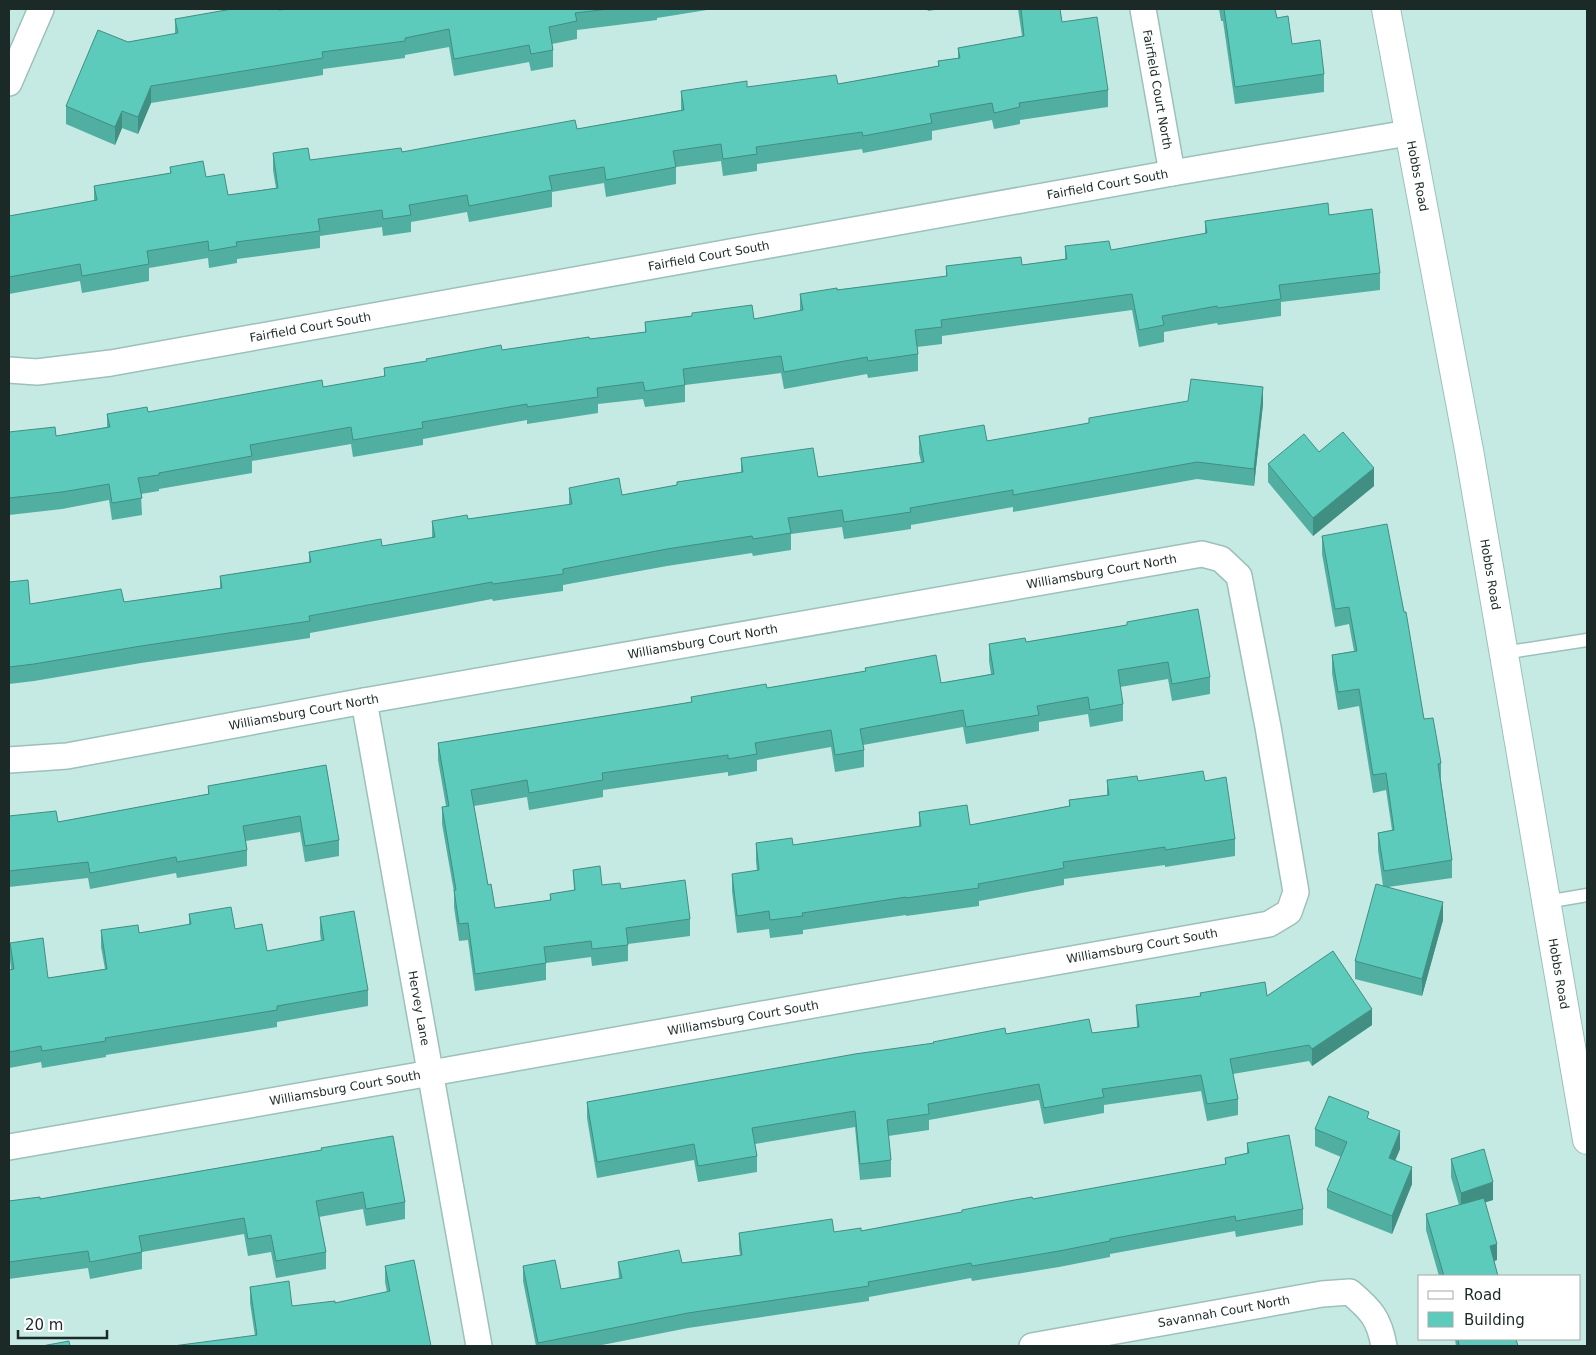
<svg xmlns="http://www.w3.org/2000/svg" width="1596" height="1355" font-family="'DejaVu Sans',sans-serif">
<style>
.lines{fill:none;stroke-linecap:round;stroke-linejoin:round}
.lane-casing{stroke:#9dc0ba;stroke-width:15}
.street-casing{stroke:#9dc0ba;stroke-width:28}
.secondary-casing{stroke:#9dc0ba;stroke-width:30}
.lane{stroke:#fff;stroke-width:12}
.street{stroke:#fff;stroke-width:25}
.secondary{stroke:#fff;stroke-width:28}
.wall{fill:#50afa1}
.shaded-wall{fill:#418e83}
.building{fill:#5dcbbb;stroke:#418e83}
.labels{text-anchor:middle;stroke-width:4;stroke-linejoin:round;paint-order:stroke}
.street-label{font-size:12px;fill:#1b2927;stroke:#fff}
</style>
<rect width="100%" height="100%" fill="#c5e9e3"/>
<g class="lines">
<defs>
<g id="lane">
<path d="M1503,653L1587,640"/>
<path d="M1546,902L1587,895"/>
</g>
<g id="street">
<path id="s1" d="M1143,9L1172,173"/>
<path d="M9,83L41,9"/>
<path id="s2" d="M9,370L37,372L111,363L1172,173L1408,133"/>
<path id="s3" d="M364,701L479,1346"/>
<path id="s4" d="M9,760L67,756L364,701L1202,554L1221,559L1239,576L1268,727L1296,892L1289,912L1269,924L431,1073L9,1147"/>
<path id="s5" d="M1032,1346L1322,1294L1350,1292C1371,1310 1379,1318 1384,1346"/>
</g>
<g id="secondary">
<path id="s6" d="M1386,9L1469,450L1587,1140"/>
</g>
</defs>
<use href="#lane" class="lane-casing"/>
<use href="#street" class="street-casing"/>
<use href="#secondary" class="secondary-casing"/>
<use href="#lane" class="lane"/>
<use href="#street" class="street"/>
<use href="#secondary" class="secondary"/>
</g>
<g class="wall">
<path d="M287,9H713L657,18V20L577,30V39L552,44L553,50V67L531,71L529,62L454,76L449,47L405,55V58L323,69V75L151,103L138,134L122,128L115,145L66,124V106L128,42L175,34V19L279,10Z"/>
<path d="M927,9H941L928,11Z"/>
<path d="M1018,9H1060L1062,22L1108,90V107L1020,120V124L994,129L992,120L932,131V140L863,153L862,149L757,164V171L723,176L721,161L676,167V184L606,197L604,183L552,192V207L469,222L467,212L411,222V232L383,236L382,227L320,236V248L237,259V263L209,268L208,258L149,268V281L82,293L80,281L9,294V216L94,201V186L170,173V167L206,177L228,195L276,188L273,170V153L310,160L402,152L577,129L681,110V91L747,87L838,84L938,66V61L958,58V48L1022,36Z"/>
<path d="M1219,9H1275L1277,18L1292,44L1324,74V92L1235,104L1223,21H1221Z"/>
<path d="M1329,215L1380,273V290L1281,302V316L1218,325L1217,323L1164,332V342L1139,347L1132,310L942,336V344L917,347L918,354V371L868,378L867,374L784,389L781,373L685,385V402L645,407L643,399L598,404V413L527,424V420L423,439V445L353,457L351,444L252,461V473L159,489V491L141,494L142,515L112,520L109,500L62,509L9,515V432L56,436L107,427V414L148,412L323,387L384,377V368L502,350L645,332V322L754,319L800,311V294L946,277V266L1022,265L1065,259V246L1111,250L1205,234V221Z"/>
<path d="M1263,404L1254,486L1197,479L1013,512V507L911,525V529L844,539L842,527L791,534V550L753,556L752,553L667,566L563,585V591L493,601L492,599L310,633V638L141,663L34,681L9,684V582L30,604L124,602L220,588V576L309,562V552L382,546L432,538V521L468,519L569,505V488L622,495L677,485V482L741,472V458L818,477L921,462L919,453V436L987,441L1089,423V418Z"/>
<path d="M1319,452L1374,486L1313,536L1268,482V464Z"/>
<path d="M1322,536L1424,719L1441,763V781L1452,860V878L1388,887L1443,920L1422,996L1355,979V961L1383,886L1378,850V833L1392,830L1386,790L1373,793L1359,706L1338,710L1332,673V655L1354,651L1349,624L1335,627L1322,554Z"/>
<path d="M1127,622L1210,677V694L1172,701L1168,679L1120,687L1123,704V721L1090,727L1088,714L1039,722V731L966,744L963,727L863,745L864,750V767L835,772L831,747L757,760V771L728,776V772L603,790V797L529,810L527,797L474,806L488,885L495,908L550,900V894L574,890L573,870L602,885L621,889L690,919V936L628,944V961L592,966L591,957L546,963V980L475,991L468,940L459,941L454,907V892L442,824V807L446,806L438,760V743L691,702V697L767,688L865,671V668L941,683L991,674L989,661V644L1026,642L1127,625Z"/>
<path d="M326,765L339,840V856L305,862L300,832L246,841L247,850V866L177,878L176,873L90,889L88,878L9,887V816L58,822L208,794V786Z"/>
<path d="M1107,780L1138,781H1205L1235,839V856L1165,867V865L1064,879V885L979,901V906L906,916V915L803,930V934L770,938L769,929L737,933L732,891V874L757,871L756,861V843L793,845L919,827V812L970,825L1069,806V800L1107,795Z"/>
<path d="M189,914L235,929L267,951L321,941L320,933V917L368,990V1006L277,1022V1027L106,1055V1057L42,1068L41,1062L9,1068V970L11,969L10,960V943L48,978L105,969L101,947V930L139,933L189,925Z"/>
<path d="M1267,996L1372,1025L1312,1066L1309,1061L1233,1074L1238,1099V1115L1207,1121L1201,1091L1104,1105V1113L1044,1124L1039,1100L929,1120V1130L888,1136L891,1160V1177L860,1180L855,1127L755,1144L757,1156V1172L698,1182L694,1160L597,1178L587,1118V1102L1006,1034L1092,1033L1137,1027L1136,1005Z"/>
<path d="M1369,1119L1400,1149L1395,1160L1412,1184L1392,1234L1327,1208V1190L1341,1157L1315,1146V1129Z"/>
<path d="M1247,1143L1303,1209V1225L1236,1237L1235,1231L1110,1254V1257L1059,1267L972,1281L971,1278L869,1297V1301L688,1328L597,1346H536L523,1281V1266L561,1289L619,1279L618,1262L682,1263L740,1255L739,1248V1233L834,1232L861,1231L1225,1164V1158L1247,1153Z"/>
<path d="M321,1150L405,1202V1219L366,1226L363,1209L319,1217L326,1252V1269L276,1278L271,1252L248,1256L244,1234L142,1252V1269L90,1279L88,1268L9,1279V1201L40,1199Z"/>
<path d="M1451,1159L1493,1200L1485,1202L1497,1260L1494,1261L1498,1276H1439L1426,1230V1214L1459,1205L1451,1177Z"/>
<path d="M385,1266L431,1346L255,1336L250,1303V1287L292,1306L335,1303L387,1292L385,1282Z"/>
<path d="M1455,1339H1516L1518,1346H1456Z"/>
</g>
<g class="shaded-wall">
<path d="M151,86V103L138,134V117Z"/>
<path d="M122,111V128L115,145V127Z"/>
<path d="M1263,387V404L1254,486V469Z"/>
<path d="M1374,468V486L1313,536V518Z"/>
<path d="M1443,902V920L1422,996V979Z"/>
<path d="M1372,1009V1025L1312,1066V1049Z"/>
<path d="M1400,1131V1149L1389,1175V1158Z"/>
<path d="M1412,1167V1184L1392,1234V1216Z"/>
<path d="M1493,1182V1200L1461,1210V1193Z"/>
<path d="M1497,1244V1260L1490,1262V1246Z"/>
</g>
<g class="building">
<path d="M232,9H279V10L287,9H609L575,13L577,21L549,27L553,50L531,54L529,45L454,59L449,29L405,38V41L322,52L323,58L151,86L138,117L122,111L115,127L66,106L98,30L128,42L178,33L175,19Z"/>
<path d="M1021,9H1060L1062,22L1097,17L1108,90L1019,103L1020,107L994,113L992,103L930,114L932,123L863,136L862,132L756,147L757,154L723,159L721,144L673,151L676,167L606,180L604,167L549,176L552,190L469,206L467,195L409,205L411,215L383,219L382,210L318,219L320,231L236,242L237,246L209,251L208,241L147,251L149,264L82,276L80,264L9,277V216L97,200L94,186L171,173L170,167L203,161L206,177L224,174L228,195L278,188L273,153L308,148L310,160L401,148L402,152L575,120L577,129L684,110L681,91L747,81V87L836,75L838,84L939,66L938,61L960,58L958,48L1024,36Z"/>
<path d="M1224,9H1275L1277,18L1288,16L1292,44L1320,40L1324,74L1235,87Z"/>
<path d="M1328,203L1329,215L1372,209L1380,273L1279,285L1281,299L1218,308L1217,306L1162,316L1164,325L1139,330L1132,294L941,320L942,327L915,330L918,354L868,361L867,357L784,372L781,356L683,369L685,385L645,391L643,382L597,388L598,397L527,407V404L422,422L423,428L353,440L351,427L250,445L252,456L159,473V475L138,478L142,498L112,503L109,484L62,492L9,498V432L55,427L56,436L110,427L107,414L147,407L148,412L322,380L323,387L385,376L384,368L427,361L426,359L501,345L502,350L589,337L590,339L646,332L645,322L692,316V313L752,305L754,319L803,310L800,294L837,288V290L947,276L946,266L1021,257L1022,265L1067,259L1065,246L1109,241L1111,250L1207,233L1205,221Z"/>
<path d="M1191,379L1263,387L1254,469L1197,462L1013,495V490L910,508L911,512L844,522L842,510L788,518L791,533L753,539L752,536L667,549L563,569V574L493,584L492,582L309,616L310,621L141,646L34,664L9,667V582L28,580L30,604L121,589L124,602L222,588L220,576L311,562L309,552L381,539L382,546L435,537L432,521L467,515L468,519L572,504L569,488L619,478L622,495L677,485V482L743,472L741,458L813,448L818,477L924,462L919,436L984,425L987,441L1089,423V418L1188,401Z"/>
<path d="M1343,432L1374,468L1313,518L1268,464L1304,434L1319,452Z"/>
<path d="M1387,524L1404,612H1406L1424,719L1433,718L1441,763L1438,764L1452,860L1384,871L1378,833L1394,830L1386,773L1373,775L1359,689L1338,692L1332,655L1357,651L1349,607L1335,609L1322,536Z"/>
<path d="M1198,609L1210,677L1172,684L1168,662L1118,670L1123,704L1090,710L1088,697L1037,706L1039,715L966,727L963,710L860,729L864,750L835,755L831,730L755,743L757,754L728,759V755L602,773L603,780L529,793L527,780L471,790L488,885L491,884L495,908L551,900L550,894L575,890L573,870L600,866L602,885L620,883L621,889L685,880L690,919L626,928L628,945L592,949L591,941L544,947L546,963L475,974L468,923L459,924L454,890H456L442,807L449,806L438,743L692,702L691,697L766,684L767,688L866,671L865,668L936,655L941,683L994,674L989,644L1025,638L1026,642L1127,625V622Z"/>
<path d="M326,765L339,840L305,846L300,816L243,826L247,850L177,862L176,857L90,873L88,862L9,871V816L56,811L58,822L209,794L208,786Z"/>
<path d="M1203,771L1205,781L1226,777L1235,839L1165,850V847L1063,862L1064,868L978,884L979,888L906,898V897L802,913L803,916L770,920L769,911L737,916L732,874L759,870L756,843L792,838L793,845L921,826L919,812L967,805L970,825L1070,806L1069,800L1109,795L1107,780L1137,776L1138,781Z"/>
<path d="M1376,884L1443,902L1422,979L1355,961Z"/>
<path d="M231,907L235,929L262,924L267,951L324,940L320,917L354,911L368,990L277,1006V1010L105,1038L106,1041L42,1051L41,1046L9,1052V970L14,969L10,943L43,938L48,978L107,969L101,930L138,925L139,933L191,924L189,914Z"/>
<path d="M1333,951L1372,1009L1312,1049L1309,1045L1230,1059L1238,1099L1207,1104L1201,1075L1102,1089L1104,1097L1044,1108L1039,1084L928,1104L929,1114L887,1120L891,1160L860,1164L855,1111L752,1128L757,1156L698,1166L694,1144L597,1162L587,1102L855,1054L934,1043L933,1042L1005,1028L1006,1034L1089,1019L1092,1033L1139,1027L1136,1005L1201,996L1200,993L1265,982L1267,996Z"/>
<path d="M1329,1096L1369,1112L1367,1118L1400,1131L1389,1158L1412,1167L1392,1216L1327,1190L1347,1142L1315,1129Z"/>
<path d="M1289,1135L1303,1209L1236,1221L1235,1216L1110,1239V1241L1059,1251L972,1266L971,1263L868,1282L869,1286L688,1313L538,1343L523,1266L555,1260L561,1289L622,1278L618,1262L679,1250L682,1263L742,1255L739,1233L832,1219L834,1232L861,1228V1231L962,1212V1210L1009,1201L1032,1197L1033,1199L1226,1164L1225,1158L1249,1153L1247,1143Z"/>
<path d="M393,1136L405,1202L366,1209L363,1192L316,1201L326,1252L276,1261L271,1235L248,1239L244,1218L139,1236L142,1252L90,1262L88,1251L9,1262V1201L40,1197V1199L322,1150L321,1148Z"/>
<path d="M1484,1149L1493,1182L1461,1193L1451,1159Z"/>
<path d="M1484,1198L1497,1244L1490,1246L1498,1276H1444L1426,1214Z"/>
<path d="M414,1260L431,1346H173L257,1335L250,1287L289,1281L292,1306L335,1301V1303L390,1291L385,1266Z"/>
<path d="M1458,1339H1516L1518,1346H1459Z"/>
<path d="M69,1341L70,1346H42Z"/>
</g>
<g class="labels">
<g class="street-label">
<text dy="4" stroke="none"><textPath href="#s1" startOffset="82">Fairfield Court North</textPath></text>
<text dy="4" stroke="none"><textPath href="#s6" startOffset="170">Hobbs Road</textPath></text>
<text dy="4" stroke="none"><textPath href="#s2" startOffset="1115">Fairfield Court South</textPath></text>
<text dy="4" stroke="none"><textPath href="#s2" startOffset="710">Fairfield Court South</textPath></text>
<text dy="4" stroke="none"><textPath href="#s2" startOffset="305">Fairfield Court South</textPath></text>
<text dy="4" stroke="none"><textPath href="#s4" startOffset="1109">Williamsburg Court North</textPath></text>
<text dy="4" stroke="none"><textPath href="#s6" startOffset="575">Hobbs Road</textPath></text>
<text dy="4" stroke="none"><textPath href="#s4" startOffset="704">Williamsburg Court North</textPath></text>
<text dy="4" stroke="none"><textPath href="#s4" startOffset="299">Williamsburg Court North</textPath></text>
<text transform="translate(1142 946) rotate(-10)" y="4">Williamsburg Court South</text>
<text dy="4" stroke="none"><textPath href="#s6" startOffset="980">Hobbs Road</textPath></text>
<text dy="4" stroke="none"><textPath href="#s3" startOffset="312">Hervey Lane</textPath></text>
<text transform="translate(743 1018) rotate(-10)" y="4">Williamsburg Court South</text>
<text transform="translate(345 1088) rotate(-10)" y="4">Williamsburg Court South</text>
<text dy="4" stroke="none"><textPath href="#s5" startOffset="195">Savannah Court North</textPath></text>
</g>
</g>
<rect width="1596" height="1355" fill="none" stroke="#1b2927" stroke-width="20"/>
<rect x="1418" y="1275" width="162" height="65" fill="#ffffff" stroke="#a4a9a9"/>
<rect x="1428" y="1291" width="25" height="8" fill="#ffffff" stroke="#a4a9a9"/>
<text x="1464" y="1300" font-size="15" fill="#1b2927">Road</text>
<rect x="1428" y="1312" width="25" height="15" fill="#5dcbbb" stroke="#a4a9a9"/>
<text x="1464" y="1325" font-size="15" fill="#1b2927">Building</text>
<path d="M18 1330v8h89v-8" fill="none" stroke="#1b2927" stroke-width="2.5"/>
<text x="25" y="1330" font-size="15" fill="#1b2927" stroke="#ffffff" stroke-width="4" paint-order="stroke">20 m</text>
</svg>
